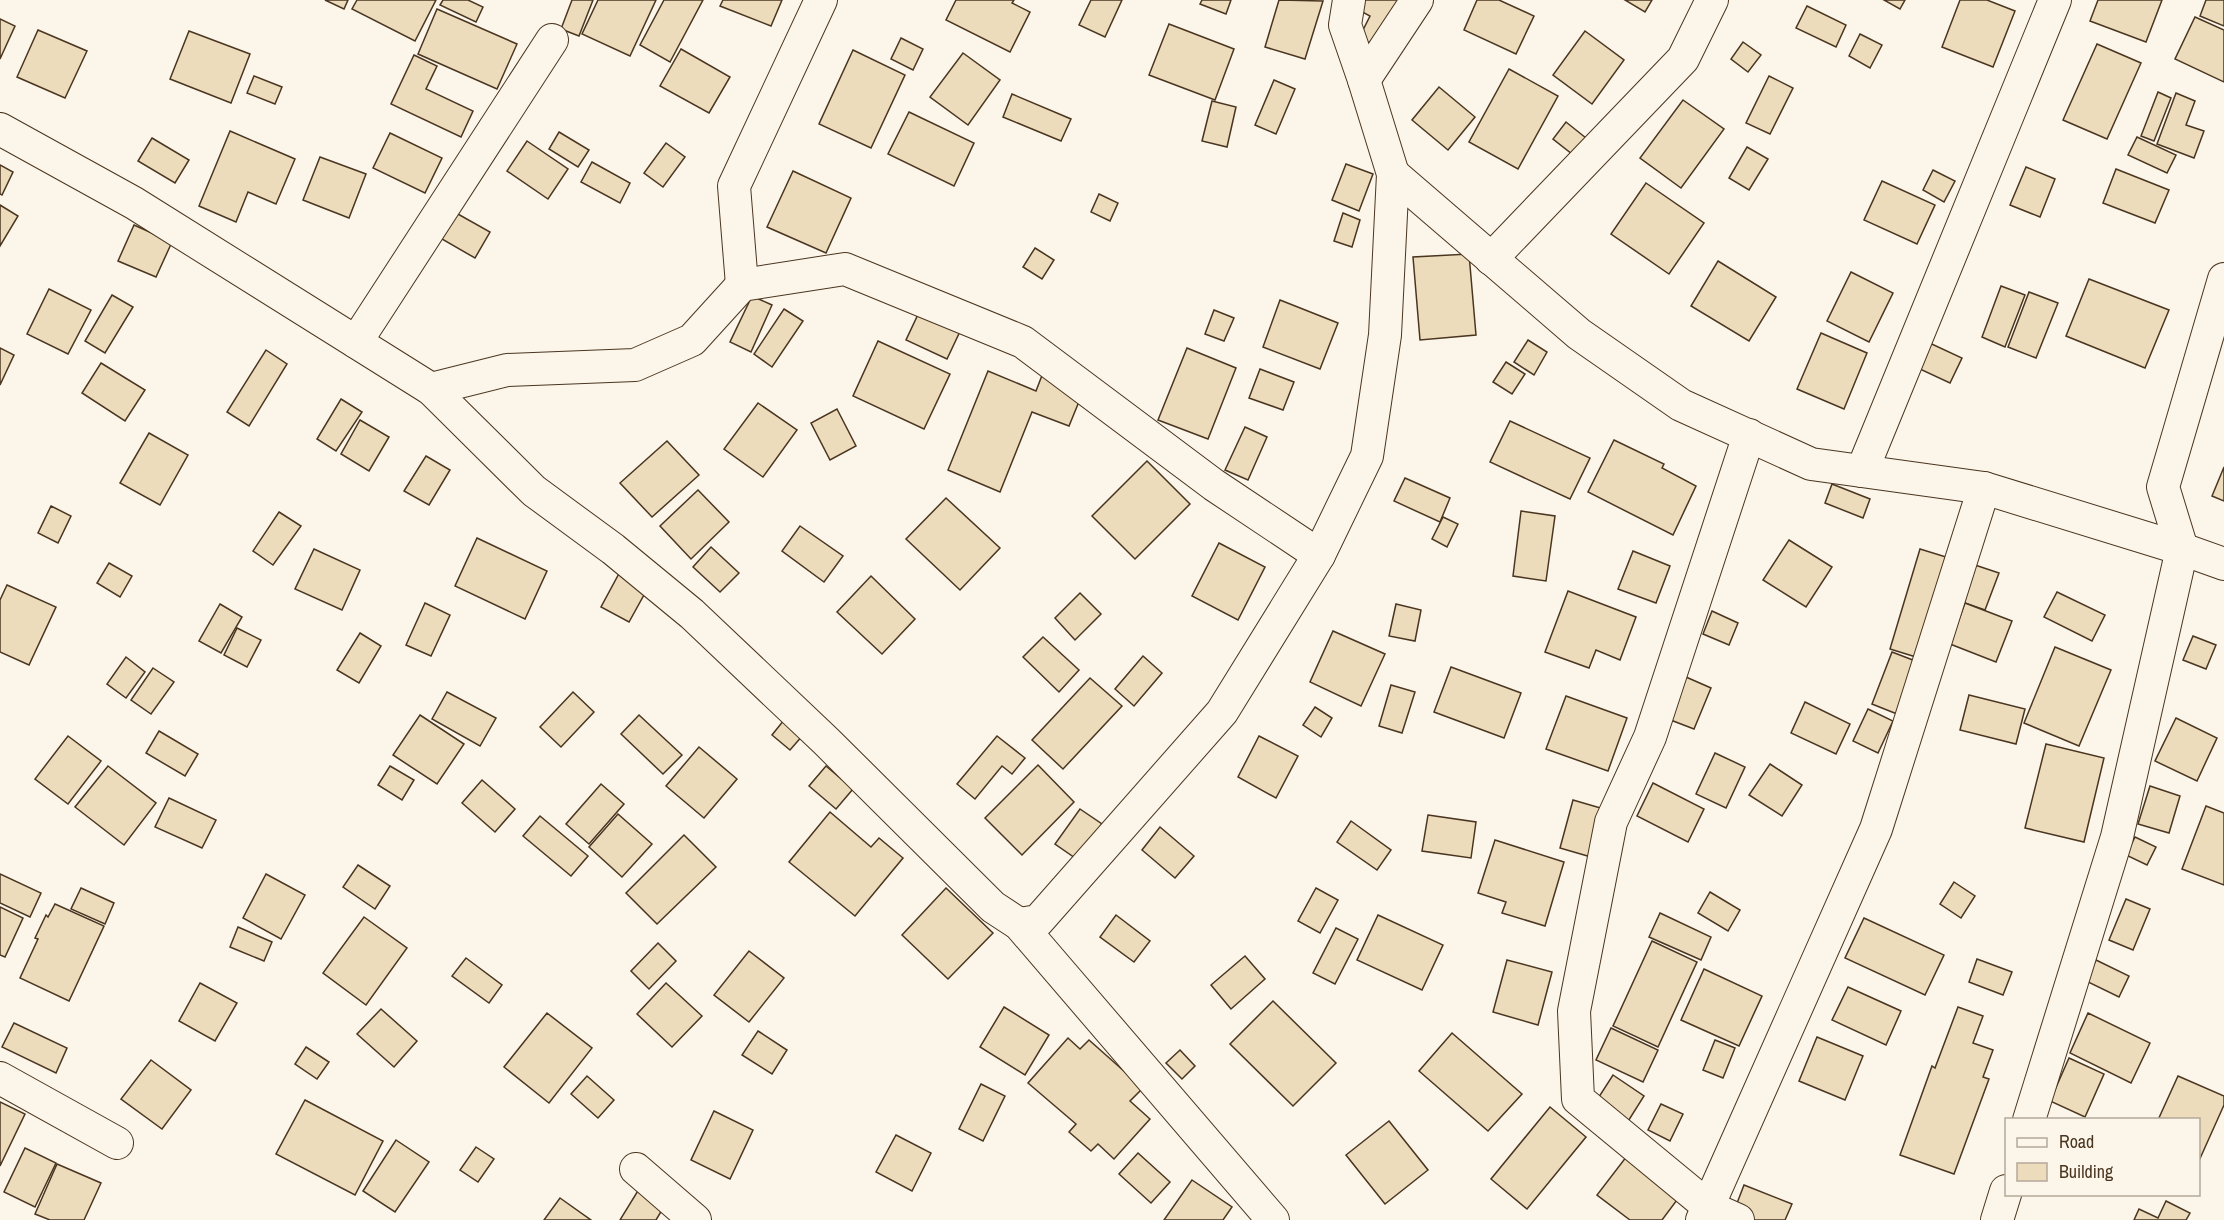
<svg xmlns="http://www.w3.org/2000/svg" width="2224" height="1220" font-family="'Archivo Narrow',sans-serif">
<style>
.building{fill:#ecdcbc;stroke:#4a3520;stroke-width:1.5}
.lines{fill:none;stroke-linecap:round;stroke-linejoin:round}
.street-casing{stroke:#4a3520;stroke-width:34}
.street{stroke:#fbf6e9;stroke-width:32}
</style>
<rect width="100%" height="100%" fill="#fbf6e9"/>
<g class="building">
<path d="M325,0H348L344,9Z"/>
<path d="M357,0H436L415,41L352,9Z"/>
<path d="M443,0H468L483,7L476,22L440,5Z"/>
<path d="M572,0H593L579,36L561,29Z"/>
<path d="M598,0H656L630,56L582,34Z"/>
<path d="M664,0H703L670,62L640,45Z"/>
<path d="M723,0H782L771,26L720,6Z"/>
<path d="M956,0H1014L1012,3L1030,12L1010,52L946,20Z"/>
<path d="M1091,0H1122L1105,37L1079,25Z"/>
<path d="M1202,0H1231L1226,14L1200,4Z"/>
<path d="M1279,0L1323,1L1305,59L1265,47Z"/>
<path d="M1359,0H1405L1386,51L1359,38L1370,16L1355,8Z"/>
<path d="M1477,0H1499L1534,16L1516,54L1464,30Z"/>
<path d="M1625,0H1652L1645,12Z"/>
<path d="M1884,0H1905L1900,9Z"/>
<path d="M1960,0H1987L2015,11L1993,67L1942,47Z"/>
<path d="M2098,0H2162L2146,42L2090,21Z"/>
<path d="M2206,0H2224V26L2200,16Z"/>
<path d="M1807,6L1846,25L1836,47L1796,28Z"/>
<path d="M437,9L517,44L497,89L418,54Z"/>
<path d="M2195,17L2224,30V82L2175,59Z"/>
<path d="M0,19L15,26L0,59Z"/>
<path d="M1169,24L1234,49L1215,100L1149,75Z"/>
<path d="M38,30L87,51L65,98L17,77Z"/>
<path d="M189,31L250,54L231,103L170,79Z"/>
<path d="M1585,31L1624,60L1592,104L1553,75Z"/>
<path d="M1860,34L1882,45L1870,68L1849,56Z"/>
<path d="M901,38L923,49L913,70L891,59Z"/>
<path d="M1743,42L1761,55L1748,72L1731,59Z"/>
<path d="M2097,44L2141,63L2107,139L2063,120Z"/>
<path d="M681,49L730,77L709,113L660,86Z"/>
<path d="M853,50L905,75L871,148L819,124Z"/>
<path d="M963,53L1000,80L968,125L930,97Z"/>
<path d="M414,55L437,66L426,89L473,111L461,137L391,104Z"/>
<path d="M1509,69L1558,96L1518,169L1469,142Z"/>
<path d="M254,76L282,87L275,104L247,93Z"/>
<path d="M1769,76L1793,88L1770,134L1746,123Z"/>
<path d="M1274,80L1295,89L1276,134L1255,125Z"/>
<path d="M1439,87L1475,117L1448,150L1412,120Z"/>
<path d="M2158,92L2171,98L2154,141L2141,136Z"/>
<path d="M2176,93L2195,101L2186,125L2204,131L2194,158L2157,144Z"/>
<path d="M1012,94L1071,119L1061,141L1003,117Z"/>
<path d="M1683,100L1724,129L1681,188L1640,158Z"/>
<path d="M1212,101L1236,107L1227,147L1202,141Z"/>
<path d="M909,112L974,143L954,186L888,154Z"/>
<path d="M1566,122L1586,138L1572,154L1553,139Z"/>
<path d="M230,131L295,159L276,204L248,192L236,222L199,206Z"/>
<path d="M559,132L589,150L578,167L549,149Z"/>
<path d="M390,133L442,158L425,193L373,168Z"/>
<path d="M2137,137L2176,155L2167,173L2128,155Z"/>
<path d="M152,138L189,160L175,183L138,161Z"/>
<path d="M527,141L568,169L548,199L507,171Z"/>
<path d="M666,143L685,157L663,187L644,173Z"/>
<path d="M1747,147L1768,159L1749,190L1729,178Z"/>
<path d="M320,157L366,174L349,218L303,200Z"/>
<path d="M592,162L630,183L620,203L581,182Z"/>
<path d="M1346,164L1373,174L1359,211L1332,200Z"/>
<path d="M0,165L13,172L2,195L0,194Z"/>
<path d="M2026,167L2055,179L2040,217L2010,205Z"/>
<path d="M2116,169L2169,190L2155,223L2103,203Z"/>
<path d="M1933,170L1955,181L1944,202L1923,190Z"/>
<path d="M793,171L851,198L826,253L767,227Z"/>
<path d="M1882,181L1935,205L1917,244L1864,220Z"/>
<path d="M1646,183L1704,223L1669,274L1611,234Z"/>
<path d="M1099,194L1118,203L1110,221L1091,212Z"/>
<path d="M0,205L18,216L0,246Z"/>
<path d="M449,209L490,232L475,258L435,235Z"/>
<path d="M1343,213L1360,220L1352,247L1334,241Z"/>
<path d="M134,225L172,242L156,277L118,261Z"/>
<path d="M1035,248L1054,260L1042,279L1023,267Z"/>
<path d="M1469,254L1476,335L1420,340L1413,257Z"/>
<path d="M1718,261L1776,297L1749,341L1691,306Z"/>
<path d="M1851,272L1893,293L1869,342L1827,321Z"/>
<path d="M2089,279L2169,310L2145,368L2066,336Z"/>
<path d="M2001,286L2025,295L2005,347L1982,337Z"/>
<path d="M49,289L91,310L68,354L27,334Z"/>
<path d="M930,289L971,308L947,359L906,340Z"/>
<path d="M2029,292L2058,303L2036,358L2008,347Z"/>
<path d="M112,295L133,307L105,353L85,341Z"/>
<path d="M752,296L772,305L751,352L730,342Z"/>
<path d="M1280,300L1338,323L1320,369L1263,347Z"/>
<path d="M784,309L803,321L772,367L754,354Z"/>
<path d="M1214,310L1234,318L1224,341L1205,334Z"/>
<path d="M1821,333L1867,353L1844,409L1797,389Z"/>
<path d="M1921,339L1962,358L1950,383L1909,364Z"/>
<path d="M1528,340L1547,352L1534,375L1514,362Z"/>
<path d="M878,341L950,374L924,429L853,396Z"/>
<path d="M0,348L14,355L0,385Z"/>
<path d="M1187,348L1236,368L1208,439L1158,420Z"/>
<path d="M266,350L287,364L249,426L227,412Z"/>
<path d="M1506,362L1525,374L1512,394L1493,382Z"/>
<path d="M101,363L145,390L125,421L82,393Z"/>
<path d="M1046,365L1087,382L1069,426L1032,412L1000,492L948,470L988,371L1036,391Z"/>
<path d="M1260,369L1294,382L1283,410L1249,398Z"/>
<path d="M341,399L362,412L336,451L317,439Z"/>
<path d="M758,403L797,430L763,477L724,449Z"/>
<path d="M837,409L856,446L830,460L811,423Z"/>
<path d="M360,420L389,437L369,471L341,454Z"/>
<path d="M1510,421L1590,458L1570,499L1490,462Z"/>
<path d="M1245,427L1267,437L1248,480L1225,470Z"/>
<path d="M149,433L188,455L160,505L120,483Z"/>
<path d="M1614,440L1664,464L1662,468L1696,486L1673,535L1588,492Z"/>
<path d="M667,441L699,475L652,517L620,483Z"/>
<path d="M426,456L450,470L429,505L404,491Z"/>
<path d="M1147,461L1190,504L1135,559L1092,516Z"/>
<path d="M2224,467V501L2212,496Z"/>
<path d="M1405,478L1450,498L1440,522L1394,501Z"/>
<path d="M1832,484L1870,499L1863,518L1825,503Z"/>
<path d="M698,490L729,522L691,559L660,526Z"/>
<path d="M946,498L1000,548L960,590L906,539Z"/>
<path d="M51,506L71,516L58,543L38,533Z"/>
<path d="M1521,511L1555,516L1546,581L1513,576Z"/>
<path d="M279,512L301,526L273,565L253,551Z"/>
<path d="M1443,517L1458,524L1447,547L1432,539Z"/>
<path d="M800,526L843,556L824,582L782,551Z"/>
<path d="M477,538L547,571L525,619L455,586Z"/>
<path d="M1789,540L1832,567L1806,607L1763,580Z"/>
<path d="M1219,543L1265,567L1238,620L1192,596Z"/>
<path d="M711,547L739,573L720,592L693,567Z"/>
<path d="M314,549L360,570L342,610L295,589Z"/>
<path d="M1920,549L1946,557L1916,657L1890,649Z"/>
<path d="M1633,551L1670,566L1656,603L1618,589Z"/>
<path d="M109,563L132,576L120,597L97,583Z"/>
<path d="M1975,565L1999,573L1985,610L1962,602Z"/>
<path d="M622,568L650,584L629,622L601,607Z"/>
<path d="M871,576L915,619L882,654L837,612Z"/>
<path d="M7,585L56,607L29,665L0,652V600Z"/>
<path d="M1568,591L1636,617L1620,660L1596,650L1589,668L1545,652Z"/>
<path d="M2057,592L2105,615L2092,641L2044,617Z"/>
<path d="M1080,593L1101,614L1075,640L1055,618Z"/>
<path d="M425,603L450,615L431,656L406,645Z"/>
<path d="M1965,603L2012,621L1996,662L1950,644Z"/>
<path d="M220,604L242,617L221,653L199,641Z"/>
<path d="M1396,604L1421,610L1415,641L1389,636Z"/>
<path d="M1712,611L1738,623L1729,645L1703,634Z"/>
<path d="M237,628L261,640L247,667L224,655Z"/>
<path d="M1333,631L1385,654L1361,706L1310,682Z"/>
<path d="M360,633L381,646L359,683L337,670Z"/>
<path d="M2193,636L2216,645L2206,669L2183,660Z"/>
<path d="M1043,637L1079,670L1059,692L1023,657Z"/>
<path d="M2055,647L2111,670L2079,746L2024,723Z"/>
<path d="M1892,652L1918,662L1897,714L1872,704Z"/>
<path d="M1143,656L1162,673L1134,706L1115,689Z"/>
<path d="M126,657L145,672L126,698L107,684Z"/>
<path d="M1451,667L1521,693L1504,738L1434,712Z"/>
<path d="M153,668L174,682L151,714L131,700Z"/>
<path d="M1686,677L1711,688L1694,729L1668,719Z"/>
<path d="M1090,678L1122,706L1063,769L1032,740Z"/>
<path d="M1391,685L1415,692L1402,733L1379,726Z"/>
<path d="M447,692L496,718L480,746L432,719Z"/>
<path d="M573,692L594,712L561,747L540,727Z"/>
<path d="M1969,695L2025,709L2016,744L1960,730Z"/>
<path d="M1566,696L1627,718L1608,771L1546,749Z"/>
<path d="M1805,702L1850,724L1836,754L1791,733Z"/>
<path d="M1315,707L1332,718L1321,737L1303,725Z"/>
<path d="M1868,709L1893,721L1878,753L1853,741Z"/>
<path d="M420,715L464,744L437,784L393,755Z"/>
<path d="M639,715L682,755L663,774L621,734Z"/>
<path d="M2176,718L2217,738L2197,781L2155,761Z"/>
<path d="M784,720L803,735L790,750L772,735Z"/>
<path d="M159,731L198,754L185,776L146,753Z"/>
<path d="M68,736L101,761L68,804L35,779Z"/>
<path d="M997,736L1025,758L1012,774L1002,766L975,799L957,784Z"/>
<path d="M1259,736L1298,756L1276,798L1238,777Z"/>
<path d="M2046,744L2104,758L2084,842L2025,828Z"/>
<path d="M699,747L737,779L704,818L666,786Z"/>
<path d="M1715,753L1745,767L1726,808L1696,794Z"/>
<path d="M1770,764L1802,785L1782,816L1749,795Z"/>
<path d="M1038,765L1074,802L1022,855L985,818Z"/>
<path d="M108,766L156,803L124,845L75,807Z"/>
<path d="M390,766L414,780L402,800L378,785Z"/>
<path d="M826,766L853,789L836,809L809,786Z"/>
<path d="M482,780L515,809L495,832L462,803Z"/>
<path d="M1653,783L1704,809L1688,842L1637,816Z"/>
<path d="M601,784L624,804L589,844L566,824Z"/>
<path d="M2150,786L2180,796L2169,833L2138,824Z"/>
<path d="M169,798L216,820L202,848L155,827Z"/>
<path d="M1573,800L1604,809L1591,857L1560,848Z"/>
<path d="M2206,806L2224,813V885L2182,869Z"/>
<path d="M1080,809L1102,824L1078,860L1055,844Z"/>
<path d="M830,812L871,847L879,838L903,858L855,916L789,862Z"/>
<path d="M618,814L652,844L622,877L589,847Z"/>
<path d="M1428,815L1476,822L1471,858L1422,851Z"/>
<path d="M540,816L588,856L571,876L523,836Z"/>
<path d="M1351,821L1391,850L1377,870L1337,842Z"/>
<path d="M1160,827L1194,856L1175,878L1142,850Z"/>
<path d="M684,835L716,867L657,924L626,893Z"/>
<path d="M2135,837L2156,847L2147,865L2126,855Z"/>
<path d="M1495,840L1564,862L1545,926L1502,913L1506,902L1478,893Z"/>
<path d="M358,865L390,886L375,909L343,887Z"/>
<path d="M0,874L41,893L30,917L0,903Z"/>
<path d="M266,874L305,895L281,939L243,918Z"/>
<path d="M1954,882L1975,896L1961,918L1940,904Z"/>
<path d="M81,888L114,903L105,924L71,909Z"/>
<path d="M946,888L993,933L948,979L902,935Z"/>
<path d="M1316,888L1338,900L1320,933L1298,921Z"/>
<path d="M1710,892L1740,910L1728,931L1698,913Z"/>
<path d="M2126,899L2150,909L2133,950L2109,940Z"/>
<path d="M55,904L104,926L69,1001L20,978L38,939L35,938L46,915L48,917Z"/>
<path d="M0,907L23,918L5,957L0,955Z"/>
<path d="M1660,913L1711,937L1701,960L1649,937Z"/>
<path d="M1116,915L1150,941L1134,962L1100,937Z"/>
<path d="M1378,915L1443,945L1422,990L1357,960Z"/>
<path d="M364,917L407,948L366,1005L323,973Z"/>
<path d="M1864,918L1944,955L1925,995L1845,958Z"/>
<path d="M238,927L272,942L264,961L230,947Z"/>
<path d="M1336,928L1358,939L1335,984L1313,973Z"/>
<path d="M1652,941L1697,962L1658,1047L1613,1026Z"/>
<path d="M658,943L676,961L649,989L631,971Z"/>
<path d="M749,951L784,978L749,1022L714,995Z"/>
<path d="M1245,956L1265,979L1231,1009L1211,985Z"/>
<path d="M466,958L502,985L489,1003L452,976Z"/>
<path d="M1977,959L2012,972L2003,995L1969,982Z"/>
<path d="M1507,960L1552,972L1538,1025L1493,1012Z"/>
<path d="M2096,960L2129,976L2119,997L2086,981Z"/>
<path d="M1704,969L1762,996L1739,1046L1681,1020Z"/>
<path d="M200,983L237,1003L215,1041L179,1021Z"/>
<path d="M666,983L702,1016L672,1047L637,1014Z"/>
<path d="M1848,987L1901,1011L1886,1045L1832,1020Z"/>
<path d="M1273,1001L1336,1063L1293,1106L1230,1044Z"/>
<path d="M1004,1007L1049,1035L1025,1075L980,1047Z"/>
<path d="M1958,1007L1983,1016L1973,1043L1993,1050L1983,1077L1989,1079L1954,1174L1900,1155L1932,1066L1935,1068Z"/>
<path d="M381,1009L417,1041L394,1067L357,1034Z"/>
<path d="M547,1013L592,1048L549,1103L504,1067Z"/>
<path d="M2088,1013L2150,1043L2131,1083L2070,1053Z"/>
<path d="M14,1023L67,1048L56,1073L2,1047Z"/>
<path d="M1611,1028L1658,1050L1643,1082L1596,1060Z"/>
<path d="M758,1031L787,1050L772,1074L742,1055Z"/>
<path d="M1452,1033L1522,1094L1488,1131L1419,1071Z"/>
<path d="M1817,1037L1863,1056L1845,1100L1799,1081Z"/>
<path d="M1068,1038L1080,1049L1089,1040L1143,1088L1130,1101L1150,1119L1114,1159L1098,1144L1091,1151L1069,1132L1076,1124L1028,1083Z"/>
<path d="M1715,1040L1735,1048L1723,1078L1703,1070Z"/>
<path d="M306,1047L329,1062L317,1079L295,1064Z"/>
<path d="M1180,1050L1195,1066L1182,1079L1166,1063Z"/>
<path d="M2069,1058L2104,1074L2085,1117L2050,1101Z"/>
<path d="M151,1060L191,1090L162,1129L121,1099Z"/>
<path d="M1613,1075L1644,1096L1627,1123L1595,1103Z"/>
<path d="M587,1076L614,1100L598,1118L571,1094Z"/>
<path d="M2178,1076L2224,1096V1105L2198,1163V1120H2158Z"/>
<path d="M981,1084L1005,1096L983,1141L959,1129Z"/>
<path d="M305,1100L383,1141L355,1195L276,1154Z"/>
<path d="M0,1102L25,1114L0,1166Z"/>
<path d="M1661,1104L1683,1114L1670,1141L1648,1130Z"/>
<path d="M1550,1107L1586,1137L1527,1209L1491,1179Z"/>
<path d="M714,1111L753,1130L730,1179L691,1160Z"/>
<path d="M1389,1121L1428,1170L1385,1204L1346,1155Z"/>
<path d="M896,1135L931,1153L912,1191L876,1172Z"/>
<path d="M396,1140L429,1162L395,1212L363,1191Z"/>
<path d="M476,1147L494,1159L478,1182L460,1170Z"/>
<path d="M25,1148L56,1163L35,1207L4,1192Z"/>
<path d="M1630,1152L1683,1192L1662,1220H1630L1597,1195Z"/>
<path d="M1138,1153L1170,1182L1151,1203L1119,1174Z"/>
<path d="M57,1164L101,1183L84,1220H50L35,1214Z"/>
<path d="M1192,1180L1232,1207L1223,1220H1164Z"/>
<path d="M1744,1185L1792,1204L1785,1220H1755L1734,1211Z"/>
<path d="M639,1189L665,1205L656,1220H620Z"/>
<path d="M560,1198L591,1220H544Z"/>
<path d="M2166,1201L2190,1213L2186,1220H2134L2139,1209L2158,1218Z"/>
</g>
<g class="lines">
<defs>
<g id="street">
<path d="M1364,80L1417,0"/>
<path d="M0,129L134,203L431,389L534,491L613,549L692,614L826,741L993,907L1019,924L1273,1220"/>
<path d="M1393,174L1579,334L1681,405L1811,464L1984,488L2182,549L2224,564"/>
<path d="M1491,259L1683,59L1712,0"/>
<path d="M742,285L734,186L821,0"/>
<path d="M356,342L552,40"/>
<path d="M431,389L507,370L635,365L692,340L742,285L845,269L1023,342L1214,485L1319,555"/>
<path d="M1862,471L2055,0"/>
<path d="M1019,924L1038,921L1222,712L1319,555L1367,456L1385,335L1393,174L1364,80L1345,25L1349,0"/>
<path d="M0,1078L117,1143"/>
<path d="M2029,1120L2117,837L2182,549L2163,487L2224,279"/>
<path d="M636,1169L695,1220"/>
<path d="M1702,1220L1876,829L1984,488"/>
<path d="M1738,1220L1709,1207L1578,1099L1574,1011L1611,822L1650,737L1749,435"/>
<path d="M1997,1220L2006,1191"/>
</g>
</defs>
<use href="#street" class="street-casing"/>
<use href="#street" class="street"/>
</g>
<rect x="2005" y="1118" width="195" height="78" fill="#fbf6e9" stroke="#b4a999" stroke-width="1.5"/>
<rect x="2017" y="1138" width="30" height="9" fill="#fbf6e9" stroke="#b4a999" stroke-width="1.5"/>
<text x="2059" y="1148" font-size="18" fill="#4a3520">Road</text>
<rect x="2017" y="1163" width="30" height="18" fill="#ecdcbc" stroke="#b4a999" stroke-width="1.5"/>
<text x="2059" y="1178" font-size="18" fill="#4a3520">Building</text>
</svg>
